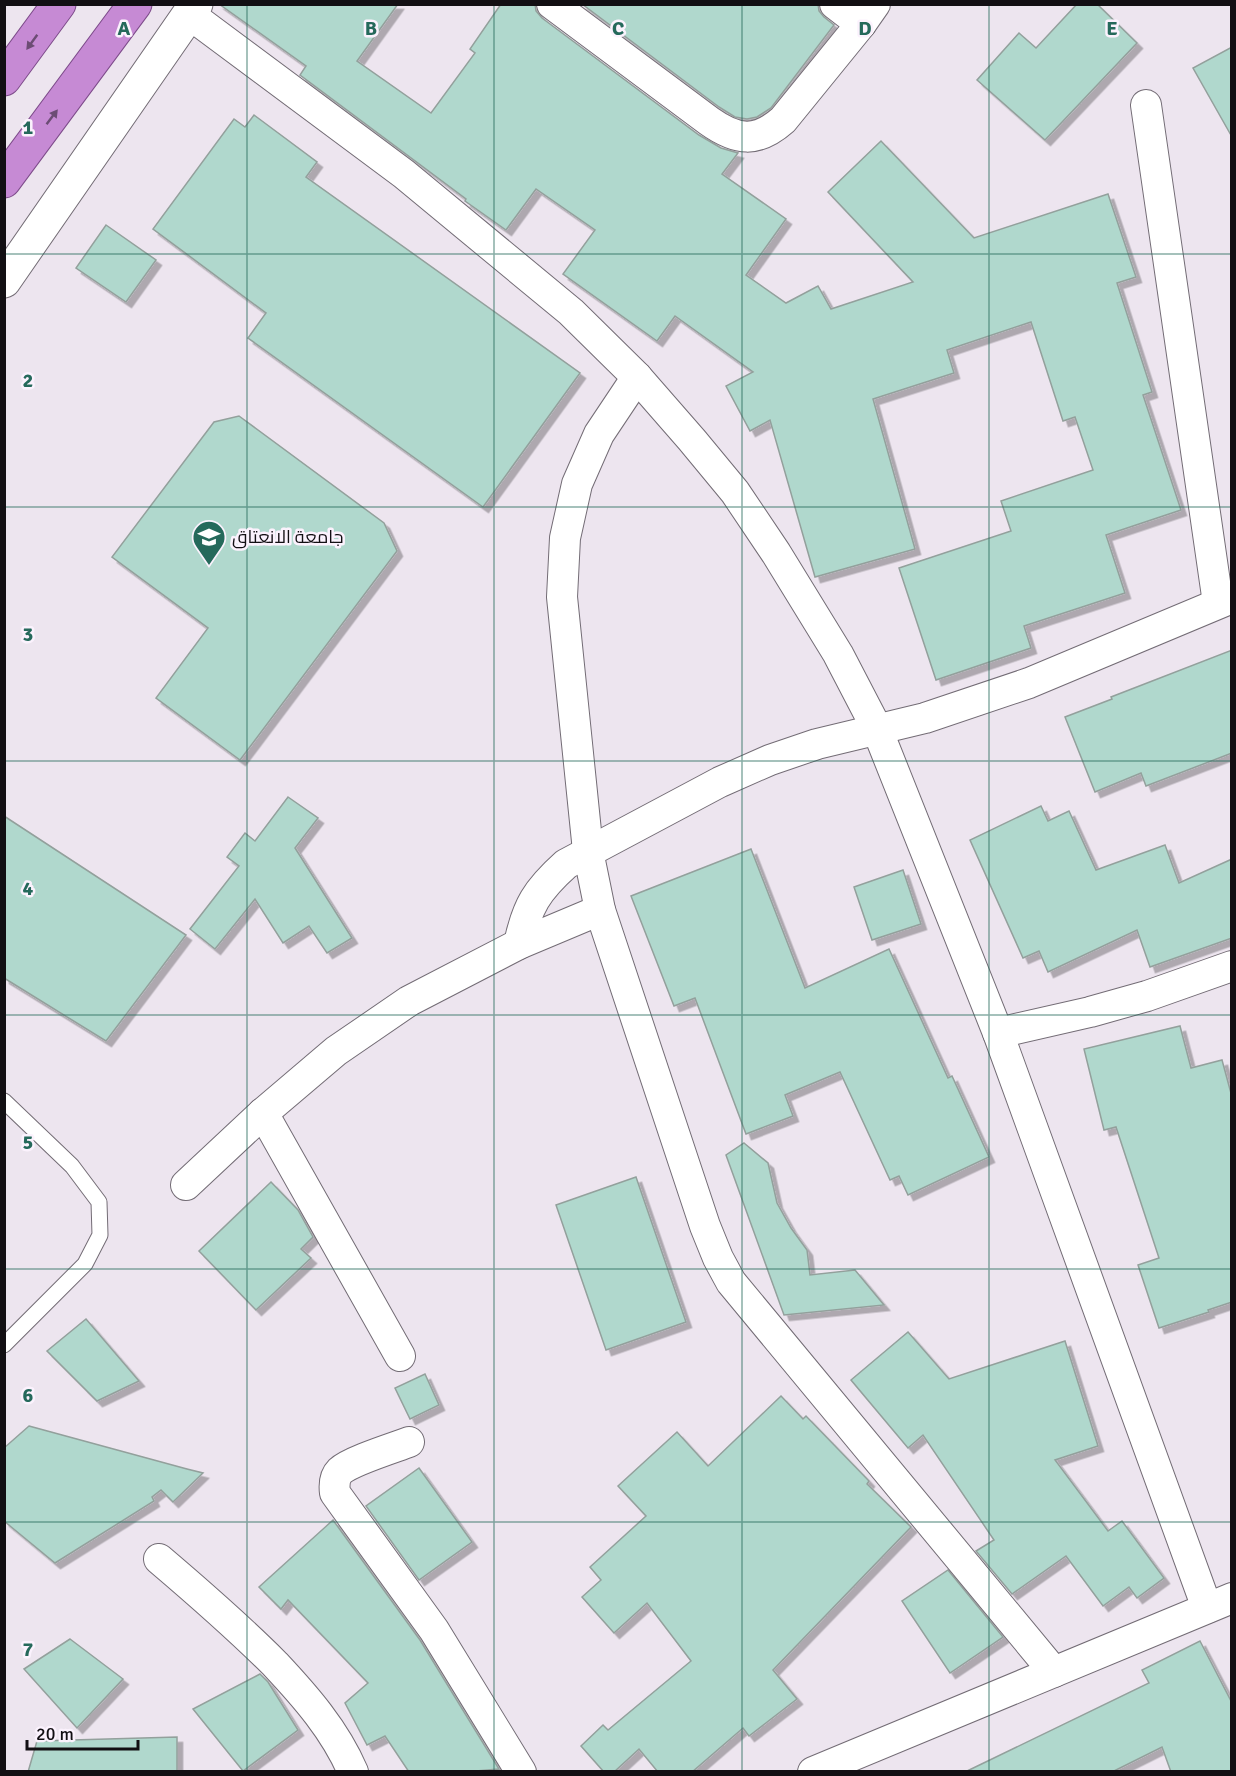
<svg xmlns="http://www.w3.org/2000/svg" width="1236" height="1776" font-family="Signika,Cairo,sans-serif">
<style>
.building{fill:#b0d8cd;stroke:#93a09c;stroke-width:1.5;filter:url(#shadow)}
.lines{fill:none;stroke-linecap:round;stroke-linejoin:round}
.service-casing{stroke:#736c75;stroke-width:17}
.minor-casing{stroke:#736c75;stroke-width:32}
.tertiary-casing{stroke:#736c75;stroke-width:35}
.trunk-casing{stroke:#7d4b8a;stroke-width:35}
.service{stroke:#fff;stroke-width:15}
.minor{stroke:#fff;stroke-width:30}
.tertiary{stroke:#fff;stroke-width:33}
.trunk{stroke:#c68ad4;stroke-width:33}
.oneway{fill:#6c4c74}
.grid{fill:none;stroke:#25695b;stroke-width:1.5;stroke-opacity:0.55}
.labels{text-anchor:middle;stroke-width:5;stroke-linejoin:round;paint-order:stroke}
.poi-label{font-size:18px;fill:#120f13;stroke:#fbf2fd;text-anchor:start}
.grid-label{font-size:20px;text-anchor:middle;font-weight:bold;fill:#25695b;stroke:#fbf2fd;stroke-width:5;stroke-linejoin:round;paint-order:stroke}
</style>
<defs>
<filter id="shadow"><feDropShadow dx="5.5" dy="5.5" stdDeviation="0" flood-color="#0004"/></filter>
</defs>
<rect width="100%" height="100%" fill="#ede5ef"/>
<g class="building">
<path d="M219,4H398L357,61L431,113L475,53L470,49L501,4H535L536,11L542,18L699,135L721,148L738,153L722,174L786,219L746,275L786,303L818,286L831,309L913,282L828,192L881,141L974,238L1108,194L1136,277L1117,283L1152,392L1143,395L1181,510L1106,535L1125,593L1024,626L1031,648L936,680L899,568L1011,531L1001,501L1093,470L1075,417L1063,421L1031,322L947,350L954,373L873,399L915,549L815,577L770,420L750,431L726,386L753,372L675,316L657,341L563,274L595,230L536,189L506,230L465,201L466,199L300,75L306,66Z"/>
<path d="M582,4H818L819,11L824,17L834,25L771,108L757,117L747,119L735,117L719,107Z"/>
<path d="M1077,4H1097L1137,43L1045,140L977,80L1019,33L1036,48Z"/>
<path d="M1232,47V137L1193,68Z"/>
<path d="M254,115L317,162L306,177L580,373L483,507L248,338L266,313L153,229L234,119L245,127Z"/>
<path d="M106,225L156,260L126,302L76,268Z"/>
<path d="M239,416L384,523L397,551L240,760L156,698L208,628L112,557L214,422Z"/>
<path d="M1232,650V753L1146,786L1141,773L1095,792L1065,717L1112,699L1111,697Z"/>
<path d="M288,797L318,818L295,848L352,938L327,953L309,926L283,943L255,899L215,949L190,929L239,866L227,857L245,833L255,841Z"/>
<path d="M1041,806L1048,821L1069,811L1096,870L1165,845L1179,883L1232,859V938L1150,967L1137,930L1048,972L1039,951L1023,958L970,840Z"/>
<path d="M4,816L186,935L106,1041L4,978Z"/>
<path d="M751,849L805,988L889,949L948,1078L952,1076L989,1157L908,1195L899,1176L890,1180L840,1072L785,1095L793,1116L746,1134L695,998L674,1006L631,896Z"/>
<path d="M903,870L921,924L872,940L854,887Z"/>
<path d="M1180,1026L1191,1068L1222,1060L1232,1097V1302L1208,1310L1209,1312L1159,1328L1138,1265L1159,1258L1116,1127L1104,1130L1084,1049Z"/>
<path d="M744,1143L768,1163L777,1203L791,1228L807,1250L810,1275L855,1270L884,1305L784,1315L726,1155Z"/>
<path d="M636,1177L686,1322L606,1350L556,1205Z"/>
<path d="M271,1182L298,1210L313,1237L301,1249L311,1258L256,1310L199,1251Z"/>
<path d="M86,1319L139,1381L97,1401L47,1351Z"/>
<path d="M908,1332L949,1379L1065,1341L1098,1446L1055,1460L1108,1531L1122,1521L1164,1578L1137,1598L1129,1587L1103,1606L1066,1556L1012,1594L976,1551L994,1540L923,1435L908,1448L851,1380Z"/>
<path d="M425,1374L439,1405L410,1419L395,1388Z"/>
<path d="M781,1396L803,1419L806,1416L869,1481L867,1484L911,1527L773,1670L797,1699L749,1736L743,1728L692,1772H658L639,1749L614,1772H604L581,1746L603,1725L608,1730L691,1661L647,1603L614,1633L582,1597L601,1580L590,1567L646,1516L618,1486L677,1432L708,1466Z"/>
<path d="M29,1426L187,1469L203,1473L173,1502L161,1490L152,1497L154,1501L55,1563L4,1521V1448Z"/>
<path d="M419,1468L472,1542L419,1580L366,1506Z"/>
<path d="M333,1520L420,1640L499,1769L464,1772H409L385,1736L367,1745L345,1703L368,1683L288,1600L281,1609L259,1587Z"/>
<path d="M948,1570L1003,1637L950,1673L902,1601Z"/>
<path d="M70,1639L123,1679L77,1728L24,1669Z"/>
<path d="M1200,1641L1232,1703V1772H1171L1162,1747L1112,1772H965L1149,1683L1142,1670Z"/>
<path d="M260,1674L268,1682L298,1730L243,1771L193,1709Z"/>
<path d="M177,1737V1772H28L37,1741Z"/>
</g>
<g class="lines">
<defs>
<path id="service" d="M4,1101L72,1166L99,1202L100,1235L85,1264L4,1345"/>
<g id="minor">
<path d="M552,4L709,121C737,141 757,143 783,120L861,24L875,4"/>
<path d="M835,4L861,24"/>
<path d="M189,14L404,174L571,312L637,377L692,440L735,492L776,553L838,654L877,729L998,1033L1207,1608"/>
<path d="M1146,105L1218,603"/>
<path d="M637,377L599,434L577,484L565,538L562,597L588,851L600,910L705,1226L718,1258L731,1282L1054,1672"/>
<path d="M519,944C527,906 537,890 566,864L720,782L770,760L817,744L925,718L1029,683L1232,598"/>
<path d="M998,1033L1090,1012L1147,996L1232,966"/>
<path d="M263,1113L400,1356"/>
<path d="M186,1185L263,1113L336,1051L409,1001L519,944L600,910"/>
<path d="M409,1442C393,1448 351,1461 340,1471C334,1477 334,1485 335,1493L434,1630L521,1772"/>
<path d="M159,1559C199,1593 238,1627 275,1664C305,1696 335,1730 353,1772"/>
<path d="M813,1772L1232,1598"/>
</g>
<path id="tertiary" d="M4,281L196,4"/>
<g id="trunk">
<path d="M4,79L59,4"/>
<path d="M4,181L135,4"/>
</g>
</defs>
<use href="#service" class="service-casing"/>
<use href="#minor" class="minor-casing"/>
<use href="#tertiary" class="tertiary-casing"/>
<use href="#trunk" class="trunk-casing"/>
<use href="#service" class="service"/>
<use href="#minor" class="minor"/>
<use href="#tertiary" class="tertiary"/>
<use href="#trunk" class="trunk"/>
</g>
<defs><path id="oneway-solid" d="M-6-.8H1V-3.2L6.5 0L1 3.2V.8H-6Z" transform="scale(1.5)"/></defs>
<g class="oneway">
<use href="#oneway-solid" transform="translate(32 42) rotate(126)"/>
<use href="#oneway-solid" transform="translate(52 117) rotate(-53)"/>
</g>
<path class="grid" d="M247,4V1772M494,4V1772M742,4V1772M989,4V1772M4,254H1232M4,507H1232M4,761H1232M4,1015H1232M4,1269H1232M4,1522H1232"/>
<defs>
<symbol id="university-pin" viewBox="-11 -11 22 30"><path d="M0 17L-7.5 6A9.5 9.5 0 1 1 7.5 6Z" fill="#25695b" stroke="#fbf2fd"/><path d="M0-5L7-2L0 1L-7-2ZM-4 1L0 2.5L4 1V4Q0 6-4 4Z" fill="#fff"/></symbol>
</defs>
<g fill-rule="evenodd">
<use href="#university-pin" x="190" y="518" width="38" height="52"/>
</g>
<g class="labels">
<g class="poi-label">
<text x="232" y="543">جامعة الانعتاق</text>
</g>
</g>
<g class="grid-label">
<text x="124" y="35">A</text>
<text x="371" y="35">B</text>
<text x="618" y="35">C</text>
<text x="865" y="35">D</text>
<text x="1112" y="35">E</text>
<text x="28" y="134">1</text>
<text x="28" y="387">2</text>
<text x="28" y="641">3</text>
<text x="28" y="895">4</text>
<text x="28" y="1149">5</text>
<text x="28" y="1402">6</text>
<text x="28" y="1656">7</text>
</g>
<rect width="1236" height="1776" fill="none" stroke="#120f13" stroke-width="12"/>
<path d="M27 1740v9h111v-9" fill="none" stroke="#120f13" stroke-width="3"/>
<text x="36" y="1740" font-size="18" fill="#120f13" stroke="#fbf2fd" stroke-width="4.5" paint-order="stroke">20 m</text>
</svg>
